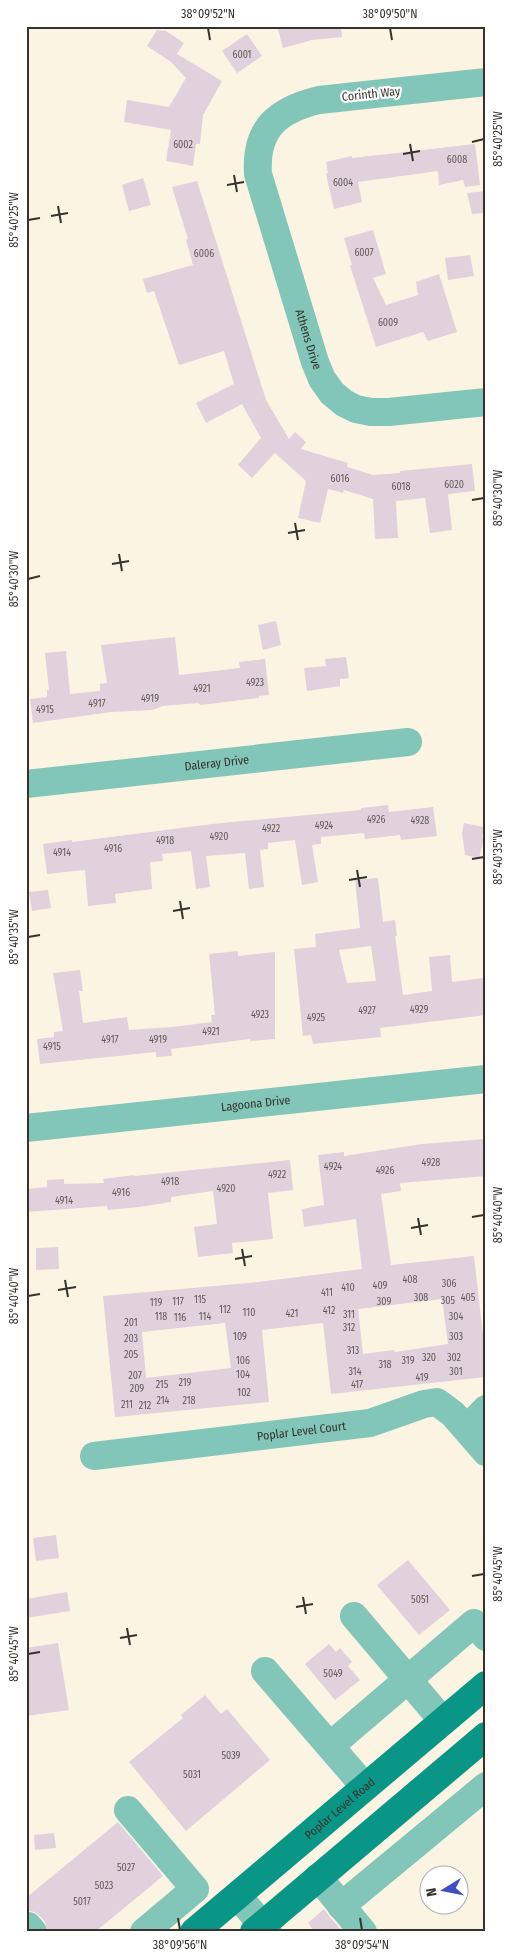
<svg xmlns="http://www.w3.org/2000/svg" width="512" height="1958" font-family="'Fira Sans Condensed',sans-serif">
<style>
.building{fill:#e1d1dc;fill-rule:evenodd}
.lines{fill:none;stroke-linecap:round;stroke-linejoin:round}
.minor{stroke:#82c5b9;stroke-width:28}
.major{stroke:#0a9686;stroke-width:28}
.ticks{fill:none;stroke:#36332d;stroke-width:2}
.labels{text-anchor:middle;stroke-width:4.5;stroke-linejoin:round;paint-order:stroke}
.number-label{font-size:10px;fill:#615a59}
.street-label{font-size:12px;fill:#36332d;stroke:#fff}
.neatline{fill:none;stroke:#36332d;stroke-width:2}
.ticks-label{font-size:12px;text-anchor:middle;fill:#36332d}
</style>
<rect width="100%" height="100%" fill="#fbf4e3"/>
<g class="building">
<path d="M277,26H341L342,37L312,40L283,48Z"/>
<path d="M157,30L166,31L184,43L177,54L222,81L203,115L200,144H196L193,166L166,161L171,130L124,122L127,100L169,107L186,78L171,62L147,46Z"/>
<path d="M247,34L262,56L237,73L222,51Z"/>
<path d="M475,144L480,185L465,187L463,180L439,185L438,171L358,182L362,202L334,209L326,174L328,173L326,162L352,156V158Z"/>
<path d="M143,178L151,205L129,211L122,185Z"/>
<path d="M197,181L266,400L289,439L295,432L306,442L301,449L348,463L347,467L373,475L400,473V471L472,464L475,491L448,494L452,530L430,533L425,498L396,501L398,538L375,539L373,499L344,490L343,493L328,489L320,523L298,518L306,481L275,453L252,478L238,465L261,438L242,404L206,423L196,403L234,384L224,351L179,365L154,291L147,293L143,279L193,265L186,240L188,239L172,187Z"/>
<path d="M486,191V213L472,214L467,193Z"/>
<path d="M373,230L386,274L373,278L386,305L418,295L416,282L439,274L457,332L428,341L423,332L376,347L354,278L350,266L352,265L344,238Z"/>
<path d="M470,255L474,276L448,280L445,258Z"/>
<path d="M276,621L281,645L263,650L258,625Z"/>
<path d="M175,637L179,675L240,668L239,662L265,659L269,695L259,696V698L201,705L198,703L163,706L153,710L111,712L33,723L30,699L47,697V690H49L45,653L66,651L70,694L100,691V684L107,683L101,645Z"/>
<path d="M346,657L349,678L340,679V686L307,691L304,668L326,666L325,659Z"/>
<path d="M388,805L389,812L433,807L437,836L401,840L400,835L365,839L364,833L321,837V844L312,845L318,882L302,885L295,840L268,843V849L260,850L264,887L249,889L245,853L206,856L210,887L196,889L191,851L162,854L163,861L150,862L152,889L115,894L116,903L88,906L85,870L47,874L43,844L72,840V842L212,824L361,810V808Z"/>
<path d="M464,823L484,827L482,837L484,838L479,858L465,855L462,833Z"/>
<path d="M378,878L383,922L395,920L397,936H395L403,995L432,991L429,957L450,955L452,982L483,978L486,1015L380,1028L381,1037L313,1044L311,1035L303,1036L294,949L316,947L315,934L360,928L355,880ZM371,946L376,981L347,983L339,950Z"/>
<path d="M48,890L51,908L32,911L29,892Z"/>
<path d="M238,951V956L275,952V1039L250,1041V1039L171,1049L172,1056L156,1057V1052L40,1064L37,1039L54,1037V1032L63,1031L53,973L80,970L83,991H79L83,1023L127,1017L129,1030L172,1027L212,1022L211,1015H215L209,954Z"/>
<path d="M486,1139V1176L400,1183L401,1191L381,1194L391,1265L474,1256L486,1361V1377L331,1394L323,1323L262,1330L269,1402L115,1417L103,1296L258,1282L362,1269L356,1219L304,1227L302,1209L324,1205L318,1155L344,1152V1156L422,1144ZM442,1299L448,1344L395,1352L394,1350L363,1354L358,1309ZM225,1323L231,1368L146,1378L142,1332Z"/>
<path d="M290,1160L293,1190L268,1193L273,1239L232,1243L233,1253L198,1257L194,1227L217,1224L213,1191L171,1197V1202L139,1207L108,1210L107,1206L26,1212V1189L47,1187V1180L64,1179V1184L104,1183L103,1179L134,1175V1176Z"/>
<path d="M58,1247L59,1269L36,1270V1248Z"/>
<path d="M56,1535L59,1558L36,1561L33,1538Z"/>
<path d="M408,1560L450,1610L419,1635L377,1585Z"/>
<path d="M67,1592L70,1611L26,1618V1599Z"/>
<path d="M58,1643L69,1710L26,1716V1648Z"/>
<path d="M329,1644L336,1652L340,1648L352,1662L348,1666L360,1680L335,1700L305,1664Z"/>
<path d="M205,1695L221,1714L227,1709L270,1760L186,1831L129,1762L183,1718L181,1715Z"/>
<path d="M118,1822L163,1876L95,1932H48L45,1922L40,1916L34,1912L26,1910V1898Z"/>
<path d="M54,1833L56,1848L35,1850L34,1835Z"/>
<path d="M324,1909L329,1916L343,1932H315L308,1923Z"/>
</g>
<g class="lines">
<g class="minor">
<path id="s1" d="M486,82L319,100C278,110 255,128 258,174L315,362L322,379L332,393L344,403L356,409L371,412H389L486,402"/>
<path id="s2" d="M26,784L408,742"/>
<path id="s3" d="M26,1128L486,1079"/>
<path d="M467,1429L486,1409"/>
<path id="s4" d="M94,1456L370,1423L424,1404L437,1402L453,1414L486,1452"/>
<path d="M354,1616L443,1721"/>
<path d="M265,1671L365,1787"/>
<path d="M330,1746L474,1623L486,1637"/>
<path d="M128,1810L195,1889L144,1932"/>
<path d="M318,1877L363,1932"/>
<path d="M238,1896L268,1932"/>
<path d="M341,1906L486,1786"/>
<path d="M26,1926H28L33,1932"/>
</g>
<g class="major">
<path id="s5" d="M194,1932L486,1685"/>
<path d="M254,1932L486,1736"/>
</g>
</g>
<path class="ticks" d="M208,28L210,40M390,28L392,40M472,142L484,139M410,144L413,161M403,154L420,151M234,175L237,192M227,185L244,182M58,206L61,223M51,216L68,213M28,220L40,218M472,500L484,498M295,523L298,540M288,533L305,530M119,554L122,571M112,564L129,561M28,579L40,576M472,859L484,857M357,870L360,887M349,880L367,877M180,901L183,919M173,911L190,908M28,937L40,935M472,1217L484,1215M418,1218L421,1235M411,1228L428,1225M242,1249L245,1266M235,1259L252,1256M65,1280L68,1297M58,1290L76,1287M28,1296L40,1294M472,1576L484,1574M303,1597L306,1614M296,1607L313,1604M127,1628L130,1645M120,1638L137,1635M28,1654L40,1652M178,1918L180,1930M360,1918L362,1930"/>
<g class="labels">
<g class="number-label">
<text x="242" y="58">6001</text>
<text x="183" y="148">6002</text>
<text x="457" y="163">6008</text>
<text x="343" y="186">6004</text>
<text x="364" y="256">6007</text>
<text x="204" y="257">6006</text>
<text x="388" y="326">6009</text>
<text x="340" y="482">6016</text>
<text x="454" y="488">6020</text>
<text x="401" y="490">6018</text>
<text x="255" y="686">4923</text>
<text x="202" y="692">4921</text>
<text x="150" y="702">4919</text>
<text x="97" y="707">4917</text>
<text x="45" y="713">4915</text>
<text x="376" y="823">4926</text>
<text x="420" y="824">4928</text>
<text x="324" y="829">4924</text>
<text x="271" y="832">4922</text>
<text x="219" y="840">4920</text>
<text x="165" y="844">4918</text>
<text x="113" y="852">4916</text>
<text x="62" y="856">4914</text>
<text x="419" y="1013">4929</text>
<text x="367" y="1014">4927</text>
<text x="260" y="1018">4923</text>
<text x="316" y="1021">4925</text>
<text x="211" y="1035">4921</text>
<text x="110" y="1043">4917</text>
<text x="158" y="1043">4919</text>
<text x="52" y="1050">4915</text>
<text x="431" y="1166">4928</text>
<text x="333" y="1170">4924</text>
<text x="385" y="1174">4926</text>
<text x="277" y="1178">4922</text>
<text x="170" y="1185">4918</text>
<text x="226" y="1192">4920</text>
<text x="121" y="1196">4916</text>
<text x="64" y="1204">4914</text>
<text x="410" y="1283">408</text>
<text x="449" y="1287">306</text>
<text x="380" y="1289">409</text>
<text x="348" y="1291">410</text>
<text x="327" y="1296">411</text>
<text x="421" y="1301">308</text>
<text x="468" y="1301">405</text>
<text x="200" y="1303">115</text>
<text x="448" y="1304">305</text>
<text x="178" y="1305">117</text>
<text x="384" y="1305">309</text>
<text x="156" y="1306">119</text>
<text x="225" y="1313">112</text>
<text x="329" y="1314">412</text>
<text x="249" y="1316">110</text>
<text x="292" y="1317">421</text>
<text x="349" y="1318">311</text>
<text x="161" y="1320">118</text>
<text x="205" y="1320">114</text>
<text x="456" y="1320">304</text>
<text x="180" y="1321">116</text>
<text x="131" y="1326">201</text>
<text x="349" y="1331">312</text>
<text x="240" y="1340">109</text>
<text x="456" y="1340">303</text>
<text x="131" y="1342">203</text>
<text x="353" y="1354">313</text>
<text x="131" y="1358">205</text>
<text x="429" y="1361">320</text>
<text x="454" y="1361">302</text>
<text x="243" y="1364">106</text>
<text x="408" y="1364">319</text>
<text x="385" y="1368">318</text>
<text x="355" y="1375">314</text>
<text x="456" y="1375">301</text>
<text x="243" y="1378">104</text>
<text x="135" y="1379">207</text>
<text x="422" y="1381">419</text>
<text x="185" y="1386">219</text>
<text x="162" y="1388">215</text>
<text x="357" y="1388">417</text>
<text x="137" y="1392">209</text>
<text x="244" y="1396">102</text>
<text x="163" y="1404">214</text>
<text x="189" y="1404">218</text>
<text x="127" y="1408">211</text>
<text x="145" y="1409">212</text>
<text x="420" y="1603">5051</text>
<text x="333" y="1677">5049</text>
<text x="231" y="1759">5039</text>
<text x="192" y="1778">5031</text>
<text x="126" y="1871">5027</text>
<text x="104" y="1889">5023</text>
<text x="82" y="1905">5017</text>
</g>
<g class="street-label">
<text transform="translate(371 94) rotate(-6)" y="4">Corinth Way</text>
<text dy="4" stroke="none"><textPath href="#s1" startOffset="448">Athens Drive</textPath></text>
<text dy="4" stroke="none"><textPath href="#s2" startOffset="192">Daleray Drive</textPath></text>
<text dy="4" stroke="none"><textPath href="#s3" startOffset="231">Lagoona Drive</textPath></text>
<text dy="4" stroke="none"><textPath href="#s4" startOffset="209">Poplar Level Court</textPath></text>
<text dy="4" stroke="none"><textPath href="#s5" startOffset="191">Poplar Level Road</textPath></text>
</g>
</g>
<rect width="512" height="1958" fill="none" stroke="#ffffff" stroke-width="55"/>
<g transform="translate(444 1890) rotate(260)"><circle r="24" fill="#ffffff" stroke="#afadab"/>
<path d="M0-4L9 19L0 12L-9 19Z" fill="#3d50c3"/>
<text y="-8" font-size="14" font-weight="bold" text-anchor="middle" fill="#36332d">N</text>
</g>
<rect x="28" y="28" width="456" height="1902" class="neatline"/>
<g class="ticks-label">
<text x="208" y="18">38°09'52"N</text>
<text x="390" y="18">38°09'50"N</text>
<text transform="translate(498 139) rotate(-90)" y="4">85°40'25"W</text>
<text transform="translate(14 220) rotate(-90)" y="4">85°40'25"W</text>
<text transform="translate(498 498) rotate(-90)" y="4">85°40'30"W</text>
<text transform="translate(14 579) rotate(-90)" y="4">85°40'30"W</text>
<text transform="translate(498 857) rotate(-90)" y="4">85°40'35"W</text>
<text transform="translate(14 937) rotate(-90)" y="4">85°40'35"W</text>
<text transform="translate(498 1215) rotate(-90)" y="4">85°40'40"W</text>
<text transform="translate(14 1296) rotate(-90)" y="4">85°40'40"W</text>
<text transform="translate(498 1574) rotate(-90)" y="4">85°40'45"W</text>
<text transform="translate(14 1654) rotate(-90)" y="4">85°40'45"W</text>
<text x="180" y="1949">38°09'56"N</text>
<text x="362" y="1949">38°09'54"N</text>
</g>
</svg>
